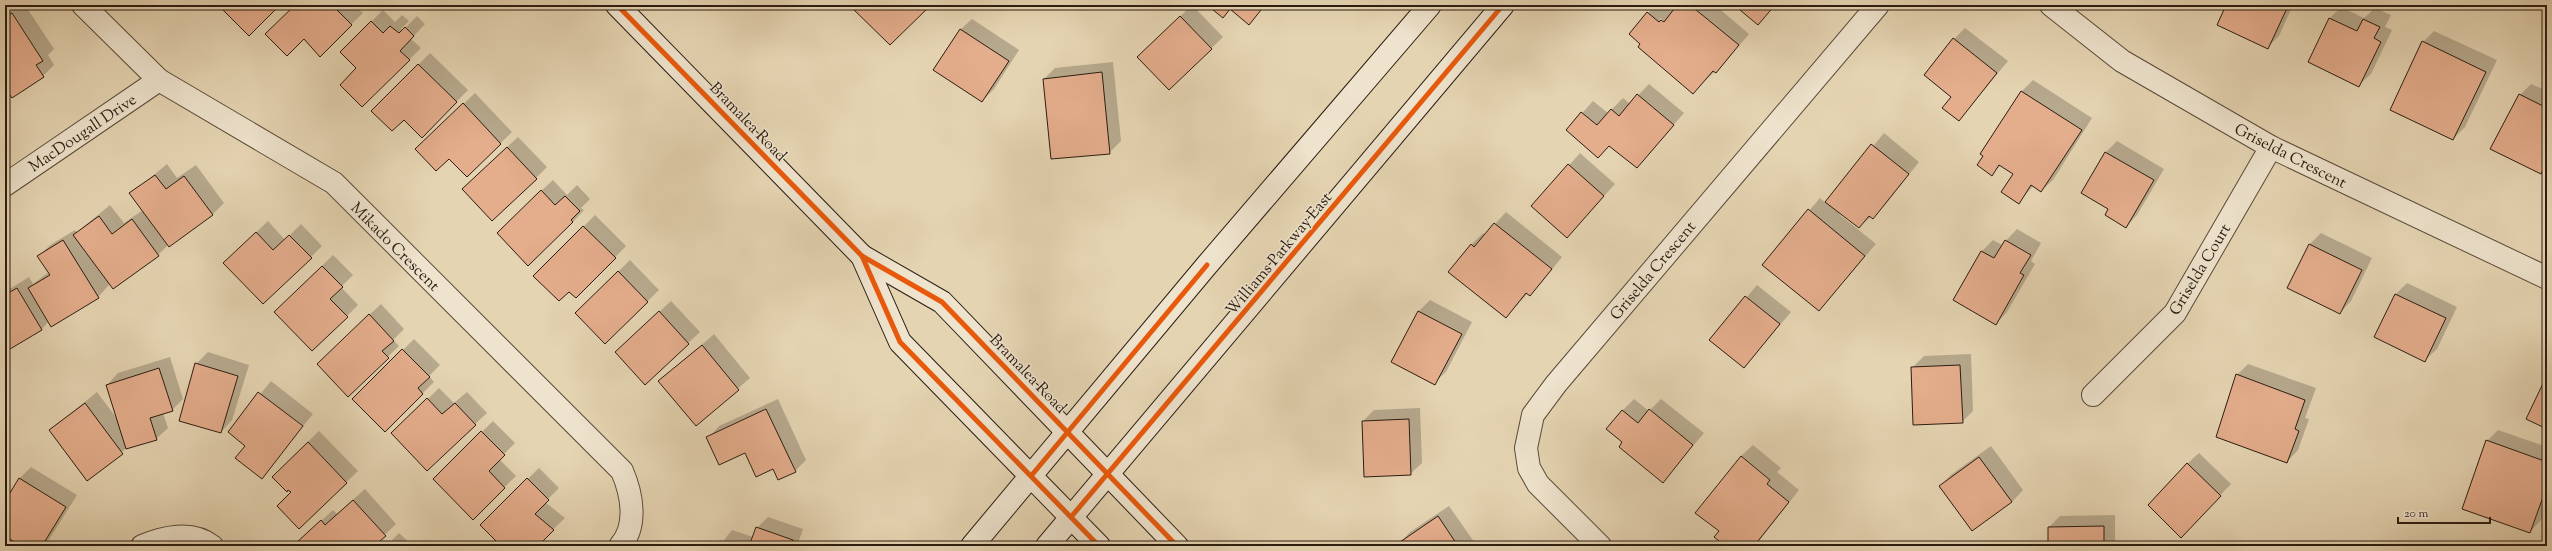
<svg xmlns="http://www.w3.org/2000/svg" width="2552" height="551" font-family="'Sorts Mill Goudy',serif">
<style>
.shadow{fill:#0003;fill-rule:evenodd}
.building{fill:#e4ad8c;stroke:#2b1c11}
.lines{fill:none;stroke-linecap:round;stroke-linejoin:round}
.street-casing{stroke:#5a4a39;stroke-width:24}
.secondary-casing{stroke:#2b1c11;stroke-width:24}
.street{stroke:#eee3cd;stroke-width:22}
.secondary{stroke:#eee3cd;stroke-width:22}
.cycleway-casing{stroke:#eee3cd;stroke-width:8}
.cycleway{stroke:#e8590c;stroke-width:5}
.labels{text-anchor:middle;stroke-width:3;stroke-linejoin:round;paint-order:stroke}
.street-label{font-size:16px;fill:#2b1c11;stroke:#eee3cd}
</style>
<rect width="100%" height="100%" fill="#e5d4b2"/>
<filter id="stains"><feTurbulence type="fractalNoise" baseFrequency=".005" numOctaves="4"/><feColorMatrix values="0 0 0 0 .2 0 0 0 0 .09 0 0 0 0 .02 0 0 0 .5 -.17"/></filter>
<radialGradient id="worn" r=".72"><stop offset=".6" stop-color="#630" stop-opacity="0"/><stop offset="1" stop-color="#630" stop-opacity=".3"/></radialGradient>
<g class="shadow">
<path d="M20,5H25L54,49L48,55L54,65L43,76L5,87V15Z"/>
<path d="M296,5H355L363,13L320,55L304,38Z"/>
<path d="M1192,5L1223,37L1169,89L1150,46Z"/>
<path d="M1655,5H1663L1671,11L1679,5H1715L1749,34L1727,60L1693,92L1630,34ZM1660,18L1668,24L1667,25L1660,20Z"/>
<path d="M1735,5H1776L1758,24Z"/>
<path d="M2227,5H2293L2279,36L2268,47Z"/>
<path d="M2341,7L2364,18L2375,8L2391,15L2385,27L2392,30L2371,74L2359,85L2309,61L2330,18Z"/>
<path d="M383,10L395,22L402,15L409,21L401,29L402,31L417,16L425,24L411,39L421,48L362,106L357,68L341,52Z"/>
<path d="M972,19L1019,50L994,89L982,101L960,30Z"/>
<path d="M1965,28L2008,61L1959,120L1952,97L1954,39Z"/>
<path d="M2434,31L2497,60L2465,127L2453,139L2423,42Z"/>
<path d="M430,53L468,90L422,137L404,118L373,111Z"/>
<path d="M1113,62L1121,141L1109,153L1052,158L1044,79L1055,68Z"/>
<path d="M2033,80L2092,118L2053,180L2041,191L2033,186L2019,202L2014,174L2001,165L1992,174L1982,154L2022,91Z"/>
<path d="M1649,84L1684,113L1637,167L1610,145L1567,130L1593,101L1608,113L1623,98L1630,104Z"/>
<path d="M2531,84L2547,91V166L2541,172L2520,95Z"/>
<path d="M475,93L512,132L467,176L428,138Z"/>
<path d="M1884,133L1919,162L1884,206L1859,227L1840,212L1839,214L1876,244L1819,310L1763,264L1820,198L1826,203Z"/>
<path d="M518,137L547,167L536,178H474Z"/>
<path d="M2117,141L2164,169L2137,215L2126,227L2110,209L2082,193L2106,152Z"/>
<path d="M1580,153L1615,184L1567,237L1533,206Z"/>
<path d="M167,164L177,178L196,165L224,203L213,214L168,245L158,255L110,284L98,297L49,321L42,329L5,350V286L8,290L29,277L33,284L49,272L39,256L50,245L75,230L77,232L110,205L124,223L143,210L131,194Z"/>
<path d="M553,180L567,195L577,185L590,199L581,208L584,210L573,222L509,221Z"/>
<path d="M1506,212L1562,257L1541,283L1530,295L1528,293L1506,317L1450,272L1472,244L1483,233L1485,235Z"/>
<path d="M595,215L626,246L576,297L569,290L535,276Z"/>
<path d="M268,221L285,240L301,224L322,246L311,257L236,252Z"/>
<path d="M2017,229L2041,243L2031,261L2035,264L2007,312L1996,324L1954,300L1982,251L1993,240L2002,245Z"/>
<path d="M2321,233L2372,258L2351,301L2340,313L2289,288L2310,244Z"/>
<path d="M333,255L353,275L341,287L358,305L347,316L286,301Z"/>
<path d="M630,260L659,290L605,343L576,313Z"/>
<path d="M2407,283L2457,307L2437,349L2425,360L2376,337L2396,294Z"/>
<path d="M1757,285L1791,312L1744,367L1711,340Z"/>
<path d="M1430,300L1472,322L1446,372L1434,383L1392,361L1419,311Z"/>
<path d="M671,301L700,332L645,383L628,341Z"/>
<path d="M381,304L404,329L393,340L399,346L348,395L329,353Z"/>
<path d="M714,334L750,378L696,425L660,382Z"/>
<path d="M414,339L440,365L429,376L434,382L385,430L354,399Z"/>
<path d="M208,352L249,365L232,420L221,432L196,364Z"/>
<path d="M1971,354L1973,411L1962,422L1912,368L1924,356Z"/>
<path d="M170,357L183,399L172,410L163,413L168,428L156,439L128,447L87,479L50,430L97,392L118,420L107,385L118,373Z"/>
<path d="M2248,364L2316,388L2305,418L2309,419L2298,450L2287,462L2225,407L2237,375Z"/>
<path d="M271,381L313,414L262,477L247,445L229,432Z"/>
<path d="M439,388L454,403L467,392L487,413L475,424L404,422Z"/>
<path d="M778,399L806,460L795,471L773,468L746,452L708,438L719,426Z"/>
<path d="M1634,399L1649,411L1661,399L1704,433L1663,481L1623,442L1622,411Z"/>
<path d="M1420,408L1422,463L1410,474L1363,421L1374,410Z"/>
<path d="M493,421L515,443L499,459L516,476L473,518L434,479Z"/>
<path d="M2498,430L2547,447V504L2541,520L2530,532L2487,441Z"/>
<path d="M319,431L358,471L299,528L284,465Z"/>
<path d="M1753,445L1781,468L1777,472L1799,490L1755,546H1727L1741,456Z"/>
<path d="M1991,446L2023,490L2012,502L1940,486L1952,474Z"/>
<path d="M2199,453L2231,484L2192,525L2187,464Z"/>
<path d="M31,467L77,495L45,546H23L5,535V503L20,478Z"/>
<path d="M539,468L559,488L545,502L565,518L536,546H502L481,525Z"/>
<path d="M365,489L396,524L373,546H300L297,543L333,510L337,514Z"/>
<path d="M1449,506L1477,546H1400L1399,544L1410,532Z"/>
<path d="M2115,515V546H2049V527L2060,516Z"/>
<path d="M768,517L803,529L797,546H719L732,530L753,537L757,528Z"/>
<path d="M399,533L413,546H386Z"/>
<path d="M2472,542L2488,546H2468Z"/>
</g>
<g class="building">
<path d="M228,5H280L249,36L223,10Z"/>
<path d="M295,5H332L352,25L320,57L304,39L287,56L265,34Z"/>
<path d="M849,5H931L890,45Z"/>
<path d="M1207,5H1265L1249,25L1230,9L1223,18Z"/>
<path d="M1677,5H1690L1739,45L1716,73L1713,71L1693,94L1638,47L1640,44L1629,34L1647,12L1659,22L1661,20L1664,22Z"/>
<path d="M1734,5H1775L1758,25Z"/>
<path d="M2226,5H2286L2288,6L2268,49L2217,25Z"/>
<path d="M12,13L43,61L36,65L44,77L12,98L5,88V18Z"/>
<path d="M1180,16L1212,49L1169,90L1137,57Z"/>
<path d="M2329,18L2357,31L2363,19L2380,27L2374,38L2381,42L2359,87L2308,62Z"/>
<path d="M371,21L383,33L390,26L399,33L405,27L414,36L400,51L410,60L362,107L340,85L356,68L340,52Z"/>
<path d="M960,29L1009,61L982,102L933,70Z"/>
<path d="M1953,38L1997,73L1959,121L1942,108L1951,97L1924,75Z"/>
<path d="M2422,41L2486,72L2453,140L2390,110Z"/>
<path d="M418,64L457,102L422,138L404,120L392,131L371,111Z"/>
<path d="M1102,72L1110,154L1051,159L1043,79Z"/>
<path d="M2021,91L2082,130L2041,192L2031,185L2019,204L2001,192L2013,174L1999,165L1992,176L1977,165L1983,156L1980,154Z"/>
<path d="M1637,94L1674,125L1637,168L1609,146L1598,158L1566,130L1581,112L1597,125L1611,109L1619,116Z"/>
<path d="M2519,94L2547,108V161L2541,174L2490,149Z"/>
<path d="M463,103L501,144L467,177L449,159L436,171L415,149Z"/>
<path d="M1871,144L1909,174L1873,219L1869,216L1859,228L1825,202Z"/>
<path d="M507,147L537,179L492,221L462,189Z"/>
<path d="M2105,152L2154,180L2126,228L2105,215L2108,209L2081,193Z"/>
<path d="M1568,164L1604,196L1567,238L1531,206Z"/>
<path d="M155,175L166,189L184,176L213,215L169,247L129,193Z"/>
<path d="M541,190L555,205L565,196L580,211L571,220L573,222L528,266L497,233Z"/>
<path d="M1808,209L1865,256L1819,311L1762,265Z"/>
<path d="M99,216L112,234L132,219L159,256L113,289L73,235Z"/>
<path d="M1494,223L1552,269L1530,296L1526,293L1506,318L1448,272L1471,244L1474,247Z"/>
<path d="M583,226L616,258L576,298L569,292L559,301L533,276Z"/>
<path d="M256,232L273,250L289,235L312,258L263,304L223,263Z"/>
<path d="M63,240L99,298L51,327L28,288L50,275L37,256Z"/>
<path d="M2005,240L2031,255L2020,273L2024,275L1996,325L1953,300L1981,251L1994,258Z"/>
<path d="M2309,244L2362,270L2340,314L2287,288Z"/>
<path d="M322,266L343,287L330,299L348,317L312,351L274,312Z"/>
<path d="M618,271L648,302L605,344L575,313Z"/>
<path d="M17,288L42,330L5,352V295Z"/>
<path d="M2395,294L2446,318L2425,362L2374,337Z"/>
<path d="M1745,296L1780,324L1744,368L1709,340Z"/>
<path d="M659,311L689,344L645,385L615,352Z"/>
<path d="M1418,311L1462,334L1435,385L1391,362Z"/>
<path d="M369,314L394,341L382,351L389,358L348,397L317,364Z"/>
<path d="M702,345L739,390L696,426L658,381Z"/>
<path d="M402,349L430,377L418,388L423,394L385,432L352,399Z"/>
<path d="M195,363L238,376L221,433L179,421Z"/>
<path d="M1960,365L1963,423L1913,425L1911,367Z"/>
<path d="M159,368L173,411L150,418L157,440L126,449L106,385Z"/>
<path d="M2236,374L2305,400L2295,429L2299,431L2287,463L2216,437Z"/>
<path d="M2547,375V429L2526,419Z"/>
<path d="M258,392L303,426L262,479L235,458L245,446L228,432Z"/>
<path d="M427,398L442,414L455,403L476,425L427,471L391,433Z"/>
<path d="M85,403L123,454L87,481L49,430Z"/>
<path d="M766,409L796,472L778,480L773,469L756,477L745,453L719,465L706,437Z"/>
<path d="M1649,409L1693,445L1663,483L1619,447L1622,442L1606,429L1622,410L1638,423Z"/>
<path d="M1409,419L1411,475L1364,477L1362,421Z"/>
<path d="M481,431L505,455L489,471L505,488L473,520L433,479Z"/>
<path d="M2486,440L2547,462V486L2530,533L2462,509Z"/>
<path d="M308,442L347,483L299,529L277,506L291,492L288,490L287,492L272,477Z"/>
<path d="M1741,456L1770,480L1767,484L1789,502L1754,546H1725L1714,537L1719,531L1695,513Z"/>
<path d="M1979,457L2012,502L1972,531L1939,486Z"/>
<path d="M2187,463L2221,496L2181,538L2148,505Z"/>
<path d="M19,478L66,507L42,546H21L5,536V501Z"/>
<path d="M527,478L549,500L535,514L554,530L538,546H501L480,525Z"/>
<path d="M353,500L386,536L374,546H299L296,543L321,520L325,525Z"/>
<path d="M1438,516L1458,546H1399L1397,544Z"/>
<path d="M2104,526V546H2048V527Z"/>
<path d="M756,527L793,540L791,546H749Z"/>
<path d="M720,541L735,546H718Z"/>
</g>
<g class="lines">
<defs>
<g id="street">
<path d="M83,5L159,80L334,183L622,471C632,494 638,526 620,546"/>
<path d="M2051,5L2122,61L2271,147L2547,278"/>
<path d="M5,185L159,80"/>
<path d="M2093,395L2175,313L2271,147"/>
<path d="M142,546C163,537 192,530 212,546"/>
<path d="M1600,546L1538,484L1529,468L1526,448L1533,415L1556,384L1878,5"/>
</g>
<g id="secondary">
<path d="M617,5L862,256L942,302L1177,546"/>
<path d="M862,256L900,342L1099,546"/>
<path d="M972,546L1207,265L1430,5"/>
<path d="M1047,546L1503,5"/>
</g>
</defs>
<use href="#street" class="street-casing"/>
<use href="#secondary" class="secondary-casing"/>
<use href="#street" class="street"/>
<use href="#secondary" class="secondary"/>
<defs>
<g id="cycleway">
<path d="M617,5L862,256L942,302L1177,546"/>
<path d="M862,256L900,342L1099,546"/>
<path d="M1031,476L1207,265"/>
<path d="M1071,517L1503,5"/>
</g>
</defs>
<use href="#cycleway" class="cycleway-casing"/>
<use href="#cycleway" class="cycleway"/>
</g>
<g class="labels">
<g class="street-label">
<text transform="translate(749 121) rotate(46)" y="6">Bramalea Road</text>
<text transform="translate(82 132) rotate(-34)" y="6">MacDougall Drive</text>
<text transform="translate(2291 155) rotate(27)" y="6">Griselda Crescent</text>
<text transform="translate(396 246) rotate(45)" y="6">Mikado Crescent</text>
<text transform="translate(1278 253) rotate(-50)" y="6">Williams Parkway East</text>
<text transform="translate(2199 269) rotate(-59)" y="6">Griselda Court</text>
<text transform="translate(1652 270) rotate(-50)" y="6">Griselda Crescent</text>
<text transform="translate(1029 373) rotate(46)" y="6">Bramalea Road</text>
</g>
</g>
<rect width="2552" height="551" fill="none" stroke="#e5d4b2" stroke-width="20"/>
<rect x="6" y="6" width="2540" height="539" fill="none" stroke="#2b1c11" stroke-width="2"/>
<rect x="10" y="10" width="2532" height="531" fill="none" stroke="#2b1c11"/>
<path d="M2398 517v6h92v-6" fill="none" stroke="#2b1c11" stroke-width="2"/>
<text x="2404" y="517" font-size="12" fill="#2b1c11" stroke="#eee3cd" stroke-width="3" paint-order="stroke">20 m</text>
<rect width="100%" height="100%" filter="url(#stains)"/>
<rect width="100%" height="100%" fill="url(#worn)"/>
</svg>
